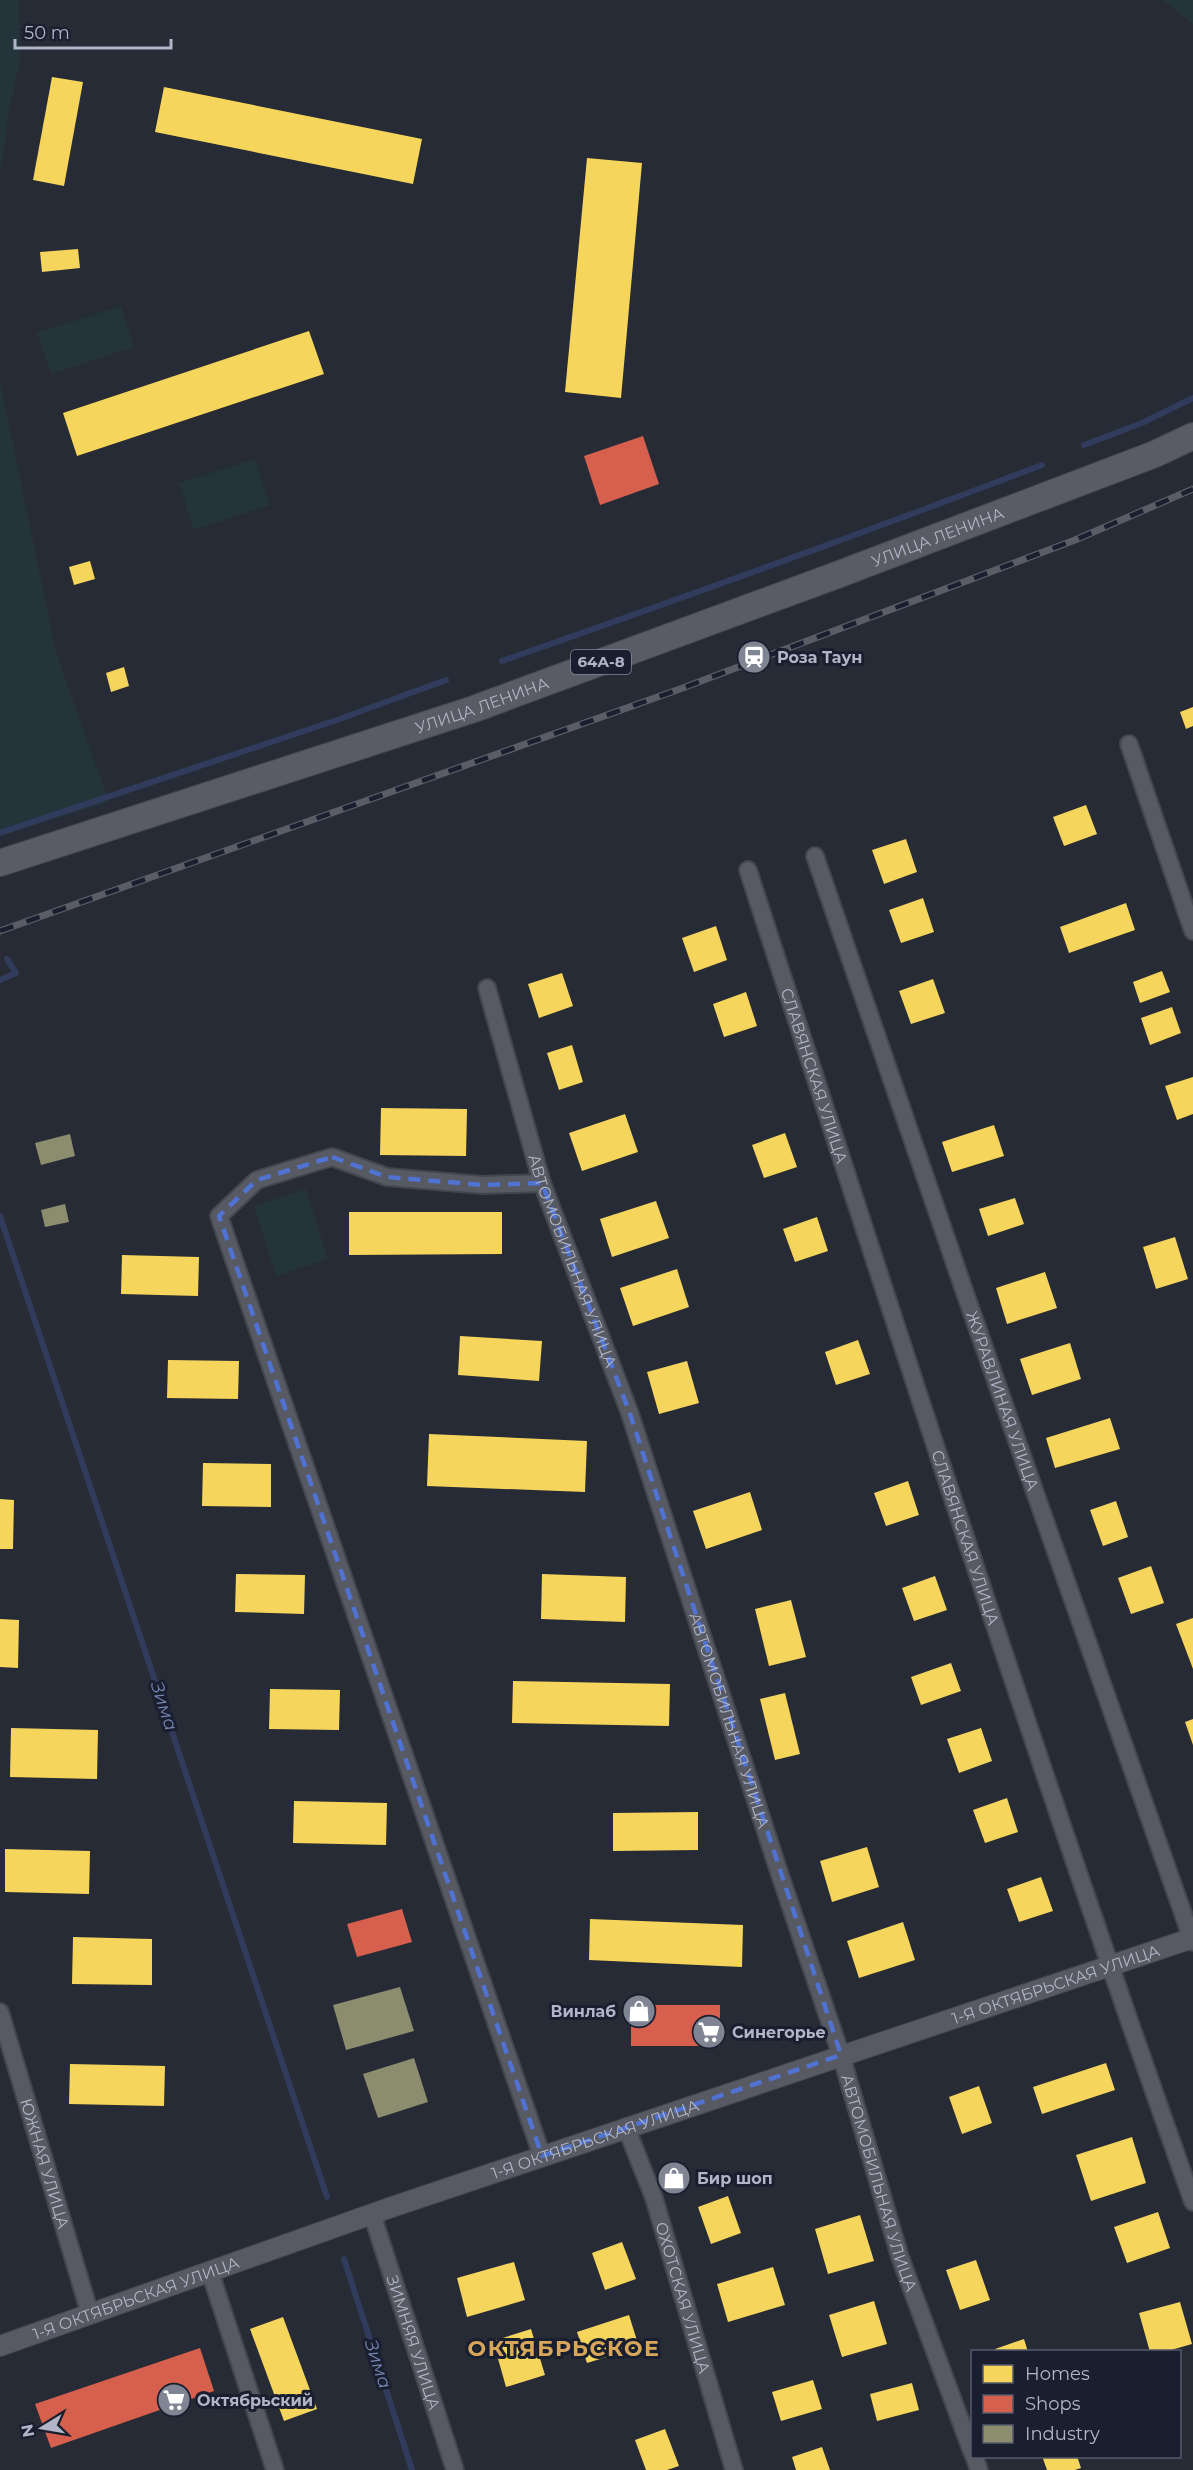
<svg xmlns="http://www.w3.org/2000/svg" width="1193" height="2470" font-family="Montserrat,sans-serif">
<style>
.green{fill:#24343b}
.homes{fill:#f6d55c}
.shops{fill:#d6604d}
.industry{fill:#8c8c6e}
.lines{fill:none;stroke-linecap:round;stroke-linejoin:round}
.stream{stroke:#313c5d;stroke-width:6}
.minor-casing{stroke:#43464e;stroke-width:20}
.tertiary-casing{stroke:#43464e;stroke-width:22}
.primary-casing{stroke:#444852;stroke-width:28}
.minor{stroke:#575a63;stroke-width:16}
.tertiary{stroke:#575a63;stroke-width:20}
.primary{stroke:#595b65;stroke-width:26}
.rail-casing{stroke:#5a5d66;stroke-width:7}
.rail{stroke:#1a1f30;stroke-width:4.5;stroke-dasharray:14;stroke-linecap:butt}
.marked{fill:none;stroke:#5072d2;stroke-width:4.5;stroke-dasharray:12 8;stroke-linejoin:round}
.labels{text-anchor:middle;stroke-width:6;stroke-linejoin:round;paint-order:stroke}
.shield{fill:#1a1f30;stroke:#83889a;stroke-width:1.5}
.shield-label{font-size:15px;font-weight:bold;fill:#b0b5c7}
.street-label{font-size:16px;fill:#b0b5c7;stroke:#1a1f30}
.poi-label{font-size:16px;font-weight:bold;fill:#b0b5c7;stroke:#1a1f30;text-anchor:start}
.water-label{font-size:18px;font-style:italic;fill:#7686b1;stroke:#1a1f30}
.district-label{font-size:22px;font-weight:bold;letter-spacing:1.5px;fill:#d8a65a;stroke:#1a1f30}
</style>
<rect width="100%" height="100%" fill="#272b35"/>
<g class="green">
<path d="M0,0H19L20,62L10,105L0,176Z"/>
<path d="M1163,0H1193V24Z"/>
<path d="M121,306L134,347L51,374L37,333Z"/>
<path d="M0,381L56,652L109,802L0,836Z"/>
<path d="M255,459L270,505L194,530L179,483Z"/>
<path d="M306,1189L328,1259L276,1276L254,1206Z"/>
</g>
<g class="homes">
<path d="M52,77L83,82L64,186L33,180Z"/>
<path d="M164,87L422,139L413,184L155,132Z"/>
<path d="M587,158L642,163L621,398L565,392Z"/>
<path d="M78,249L80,268L42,272L40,252Z"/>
<path d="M309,331L324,374L77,456L63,413Z"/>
<path d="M90,561L95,579L74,585L69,567Z"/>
<path d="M124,667L129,686L111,692L106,673Z"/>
<path d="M1193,707V726L1186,729L1180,712Z"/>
<path d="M1086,805L1097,834L1064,846L1053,817Z"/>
<path d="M906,839L917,872L884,884L872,850Z"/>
<path d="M923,898L934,932L901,943L889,910Z"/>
<path d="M1126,903L1135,930L1069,953L1060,927Z"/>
<path d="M716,926L727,960L694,972L682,938Z"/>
<path d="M1162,971L1170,992L1140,1003L1133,982Z"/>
<path d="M562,973L573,1006L539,1018L528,984Z"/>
<path d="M933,979L945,1013L911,1024L899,991Z"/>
<path d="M746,992L757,1026L724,1037L713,1004Z"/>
<path d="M1172,1007L1181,1033L1150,1045L1141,1018Z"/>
<path d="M572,1045L583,1082L559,1090L547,1053Z"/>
<path d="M1193,1077V1114L1177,1120L1165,1086Z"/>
<path d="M381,1108L467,1109L466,1156L380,1155Z"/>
<path d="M625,1114L638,1152L582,1171L569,1133Z"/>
<path d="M994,1125L1004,1156L952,1172L942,1142Z"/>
<path d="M785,1133L797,1167L764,1178L752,1145Z"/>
<path d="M1015,1198L1024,1224L988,1236L979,1209Z"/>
<path d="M656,1201L669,1238L612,1257L600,1219Z"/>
<path d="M349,1212H502V1254L349,1255Z"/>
<path d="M817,1217L828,1251L795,1262L783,1229Z"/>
<path d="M1175,1237L1188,1279L1156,1289L1143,1247Z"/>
<path d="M122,1255L199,1257L198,1296L121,1294Z"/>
<path d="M677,1269L689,1307L633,1326L620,1288Z"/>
<path d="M1045,1272L1057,1308L1007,1324L996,1288Z"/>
<path d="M460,1336L542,1341L539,1381L458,1375Z"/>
<path d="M858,1340L870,1374L836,1385L825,1352Z"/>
<path d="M1070,1343L1081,1379L1032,1395L1020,1359Z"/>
<path d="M168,1360L239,1361L238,1399L167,1398Z"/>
<path d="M687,1361L699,1403L659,1414L647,1372Z"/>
<path d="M1110,1418L1120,1449L1055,1468L1046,1438Z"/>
<path d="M429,1434L587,1441L585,1492L427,1486Z"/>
<path d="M203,1463L271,1464V1507L202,1506Z"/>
<path d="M908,1481L919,1515L886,1526L874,1493Z"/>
<path d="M750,1492L762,1530L706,1549L693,1511Z"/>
<path d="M0,1499L14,1500L13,1549H0Z"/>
<path d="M1116,1501L1128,1537L1103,1546L1090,1510Z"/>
<path d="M1151,1566L1164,1603L1131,1614L1118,1578Z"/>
<path d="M236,1574L305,1575L304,1614L235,1612Z"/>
<path d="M542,1574L626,1577L625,1622L541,1619Z"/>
<path d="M935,1576L947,1610L914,1621L902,1588Z"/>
<path d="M791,1600L806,1657L769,1666L755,1609Z"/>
<path d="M1193,1618V1669L1176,1624Z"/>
<path d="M0,1619L19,1620L18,1668L0,1667Z"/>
<path d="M951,1663L961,1691L921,1705L911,1677Z"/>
<path d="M513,1681L670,1684L669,1726L512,1723Z"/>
<path d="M270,1689L340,1690L339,1730L269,1729Z"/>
<path d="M785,1693L800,1754L775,1760L760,1699Z"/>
<path d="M1193,1719V1745L1185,1722Z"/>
<path d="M11,1728L98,1730L97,1779L10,1777Z"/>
<path d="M981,1728L992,1761L959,1773L947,1739Z"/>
<path d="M1007,1798L1018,1832L985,1843L973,1810Z"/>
<path d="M294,1801L387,1803L386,1845L293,1843Z"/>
<path d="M698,1812V1850L613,1851V1813Z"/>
<path d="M867,1847L879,1887L832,1902L820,1861Z"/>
<path d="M5,1849L90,1851L89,1894L5,1892Z"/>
<path d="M1041,1877L1053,1911L1019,1922L1007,1889Z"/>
<path d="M590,1919L743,1925L742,1967L589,1960Z"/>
<path d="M903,1922L915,1960L859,1978L847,1941Z"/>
<path d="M73,1937L152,1939V1985L72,1984Z"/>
<path d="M1106,2063L1115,2090L1042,2114L1033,2087Z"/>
<path d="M70,2064L165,2066L164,2106L69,2104Z"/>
<path d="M979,2086L992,2123L962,2134L949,2097Z"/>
<path d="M1132,2137L1146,2183L1091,2201L1076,2155Z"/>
<path d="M728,2196L741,2233L711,2244L698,2207Z"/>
<path d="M1158,2212L1170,2248L1127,2263L1114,2227Z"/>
<path d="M860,2215L874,2261L828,2274L815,2229Z"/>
<path d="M622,2242L636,2279L605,2290L592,2253Z"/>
<path d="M976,2260L990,2300L960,2310L946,2270Z"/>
<path d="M514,2262L525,2300L467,2317L457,2278Z"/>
<path d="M773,2267L785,2305L728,2322L717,2284Z"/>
<path d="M874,2301L887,2344L842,2357L829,2315Z"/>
<path d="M1180,2302L1192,2344L1164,2352H1150L1139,2313Z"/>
<path d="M629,2315L639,2347L587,2363L577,2332Z"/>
<path d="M283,2317L317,2409L284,2421L250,2329Z"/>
<path d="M531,2329L545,2375L506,2387L493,2341Z"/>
<path d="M1024,2339L1028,2352H996L995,2349Z"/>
<path d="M813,2380L822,2409L781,2421L772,2392Z"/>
<path d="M912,2383L919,2410L877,2421L870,2394Z"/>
<path d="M665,2429L679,2466L667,2470H646L635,2440Z"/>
<path d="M822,2447L830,2470H796L792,2457Z"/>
<path d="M1042,2456H1077L1081,2468L1075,2470H1047Z"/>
</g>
<g class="shops">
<path d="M643,436L659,484L600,505L584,456Z"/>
<path d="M402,1909L412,1942L357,1957L347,1924Z"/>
<rect x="631" y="2005" width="89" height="41"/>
<path d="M200,2348L214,2391L51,2448L35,2404Z"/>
</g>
<g class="industry">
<path d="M70,1134L75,1156L41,1165L35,1143Z"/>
<path d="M65,1204L69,1222L45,1227L41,1210Z"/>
<path d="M400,1987L414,2031L346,2050L333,2005Z"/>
<path d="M414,2058L428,2102L378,2118L363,2074Z"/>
</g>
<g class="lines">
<g class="stream">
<path d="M1084,445L1142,423L1193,398"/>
<path d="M502,661C683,598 863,533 1042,465"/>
<path d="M0,833L334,721L446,680"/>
<path d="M0,980L16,973L7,959"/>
<path d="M0,1216L327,2197"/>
<path d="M344,2259L412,2470"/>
</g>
<defs>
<g id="minor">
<path d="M1129,744L1193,931"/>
<path id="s1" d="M815,856L965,1293L1193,1942"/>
<path id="s2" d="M748,870C892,1315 1036,1761 1193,2202"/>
<path id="s3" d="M487,988L542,1183L629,1411L780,1875L841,2055L900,2257L972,2452"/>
<path id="s4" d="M0,2012L90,2314"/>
<path id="s5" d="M626,2127L654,2198L734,2470"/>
<path d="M542,2156L219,1216L257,1180L332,1157L387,1177L483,1185L542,1183"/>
<path id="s6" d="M372,2214L455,2470"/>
<path d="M210,2272L275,2470"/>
<path d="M974,2456L979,2470"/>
</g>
<g id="tertiary">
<path id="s7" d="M0,2346L389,2208L1193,1938"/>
</g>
<g id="primary">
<path id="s8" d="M0,863L474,709L837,575L1155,454L1193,436"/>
</g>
</defs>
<use href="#minor" class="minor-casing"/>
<use href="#tertiary" class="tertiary-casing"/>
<use href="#primary" class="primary-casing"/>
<use href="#minor" class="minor"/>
<use href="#tertiary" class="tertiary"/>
<use href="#primary" class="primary"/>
<defs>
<path id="rail" d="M0,931L680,689L1075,540L1193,489"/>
</defs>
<use href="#rail" class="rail-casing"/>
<use href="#rail" class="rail"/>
</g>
<path class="marked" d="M332,1157L387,1177L483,1185L542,1183L629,1411L841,2055L542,2156L219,1216L257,1180Z"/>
<defs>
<symbol id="station-disc" viewBox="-11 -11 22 22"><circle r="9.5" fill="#808594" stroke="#1a1f30"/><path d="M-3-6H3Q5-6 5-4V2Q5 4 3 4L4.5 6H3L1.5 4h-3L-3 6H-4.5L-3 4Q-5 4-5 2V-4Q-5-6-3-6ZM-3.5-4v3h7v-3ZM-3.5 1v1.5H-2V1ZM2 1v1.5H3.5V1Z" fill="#fff"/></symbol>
<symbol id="shop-disc" viewBox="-11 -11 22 22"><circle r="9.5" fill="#808594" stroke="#1a1f30"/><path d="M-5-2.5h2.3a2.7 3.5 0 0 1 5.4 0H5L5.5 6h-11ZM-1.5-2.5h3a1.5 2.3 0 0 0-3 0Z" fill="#fff"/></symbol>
<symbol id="supermarket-disc" viewBox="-11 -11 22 22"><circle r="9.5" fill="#808594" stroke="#1a1f30"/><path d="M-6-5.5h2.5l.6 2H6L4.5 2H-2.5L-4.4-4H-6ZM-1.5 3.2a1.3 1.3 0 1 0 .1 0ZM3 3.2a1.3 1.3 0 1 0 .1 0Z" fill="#fff"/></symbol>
</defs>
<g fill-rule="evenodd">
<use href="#station-disc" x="735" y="638" width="38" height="38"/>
<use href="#shop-disc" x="620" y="1992" width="38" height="38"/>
<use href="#supermarket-disc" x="690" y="2013" width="38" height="38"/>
<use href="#shop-disc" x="655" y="2159" width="38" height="38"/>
<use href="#supermarket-disc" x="155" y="2381" width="38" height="38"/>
</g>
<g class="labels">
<rect class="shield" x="571" y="650" width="60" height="24" rx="4.5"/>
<g class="shield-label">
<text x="601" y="667">64А-8</text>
</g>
<g class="street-label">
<text dy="6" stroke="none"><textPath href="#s8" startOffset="993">УЛИЦА ЛЕНИНА</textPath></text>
<text dy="6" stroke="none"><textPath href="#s8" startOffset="507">УЛИЦА ЛЕНИНА</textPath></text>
<text dy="6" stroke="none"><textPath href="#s2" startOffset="216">СЛАВЯНСКАЯ УЛИЦА</textPath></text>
<text dy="6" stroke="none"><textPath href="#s3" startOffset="286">АВТОМОБИЛЬНАЯ УЛИЦА</textPath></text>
<text dy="6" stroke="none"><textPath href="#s1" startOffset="576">ЖУРАВЛИНАЯ УЛИЦА</textPath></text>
<text dy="6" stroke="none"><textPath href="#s2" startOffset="702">СЛАВЯНСКАЯ УЛИЦА</textPath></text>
<text dy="6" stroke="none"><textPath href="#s3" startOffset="772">АВТОМОБИЛЬНАЯ УЛИЦА</textPath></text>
<text dy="6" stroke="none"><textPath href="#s7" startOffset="1116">1-Я ОКТЯБРЬСКАЯ УЛИЦА</textPath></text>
<text dy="6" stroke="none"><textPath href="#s7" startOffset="630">1-Я ОКТЯБРЬСКАЯ УЛИЦА</textPath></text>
<text dy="6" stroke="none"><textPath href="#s4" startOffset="158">ЮЖНАЯ УЛИЦА</textPath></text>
<text dy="6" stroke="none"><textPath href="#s3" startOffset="1258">АВТОМОБИЛЬНАЯ УЛИЦА</textPath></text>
<text dy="6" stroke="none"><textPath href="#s5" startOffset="180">ОХОТСКАЯ УЛИЦА</textPath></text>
<text dy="6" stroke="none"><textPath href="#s7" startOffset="144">1-Я ОКТЯБРЬСКАЯ УЛИЦА</textPath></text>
<text dy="6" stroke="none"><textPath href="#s6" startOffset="135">ЗИМНЯЯ УЛИЦА</textPath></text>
</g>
<g class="poi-label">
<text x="777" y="663">Роза Таун</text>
<text x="616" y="2017" text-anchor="end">Винлаб</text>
<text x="732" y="2038">Синегорье</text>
<text x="697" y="2184">Бир шоп</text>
<text x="197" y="2406">Октябрьский</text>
</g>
<g class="water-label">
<text transform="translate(164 1706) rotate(72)" y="6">Зима</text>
<text transform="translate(378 2364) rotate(72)" y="6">Зима</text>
</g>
<g class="district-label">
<text x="564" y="2356">ОКТЯБРЬСКОЕ</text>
</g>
</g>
<rect x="971" y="2350" width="210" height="108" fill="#1a1f30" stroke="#565b6c" stroke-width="1.5"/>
<rect x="983" y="2365" width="30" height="18" fill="#f6d55c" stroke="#565b6c" stroke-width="1.5"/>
<text x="1025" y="2380" font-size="18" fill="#b0b5c7">Homes</text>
<rect x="983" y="2395" width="30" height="18" fill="#d6604d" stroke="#565b6c" stroke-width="1.5"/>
<text x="1025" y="2410" font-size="18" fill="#b0b5c7">Shops</text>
<rect x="983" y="2425" width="30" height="18" fill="#8c8c6e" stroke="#565b6c" stroke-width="1.5"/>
<text x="1025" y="2440" font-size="18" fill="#b0b5c7">Industry</text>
<g transform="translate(42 2428) rotate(259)" stroke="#1a1f30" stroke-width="4.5" paint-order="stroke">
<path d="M0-4.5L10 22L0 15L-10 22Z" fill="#b0b5c7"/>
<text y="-9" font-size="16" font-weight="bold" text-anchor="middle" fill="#b0b5c7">N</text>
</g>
<path d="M15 39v9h156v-9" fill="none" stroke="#b0b5c7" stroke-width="3"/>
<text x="24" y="39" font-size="18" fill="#b0b5c7" stroke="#1a1f30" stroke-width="4.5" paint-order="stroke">50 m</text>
</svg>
